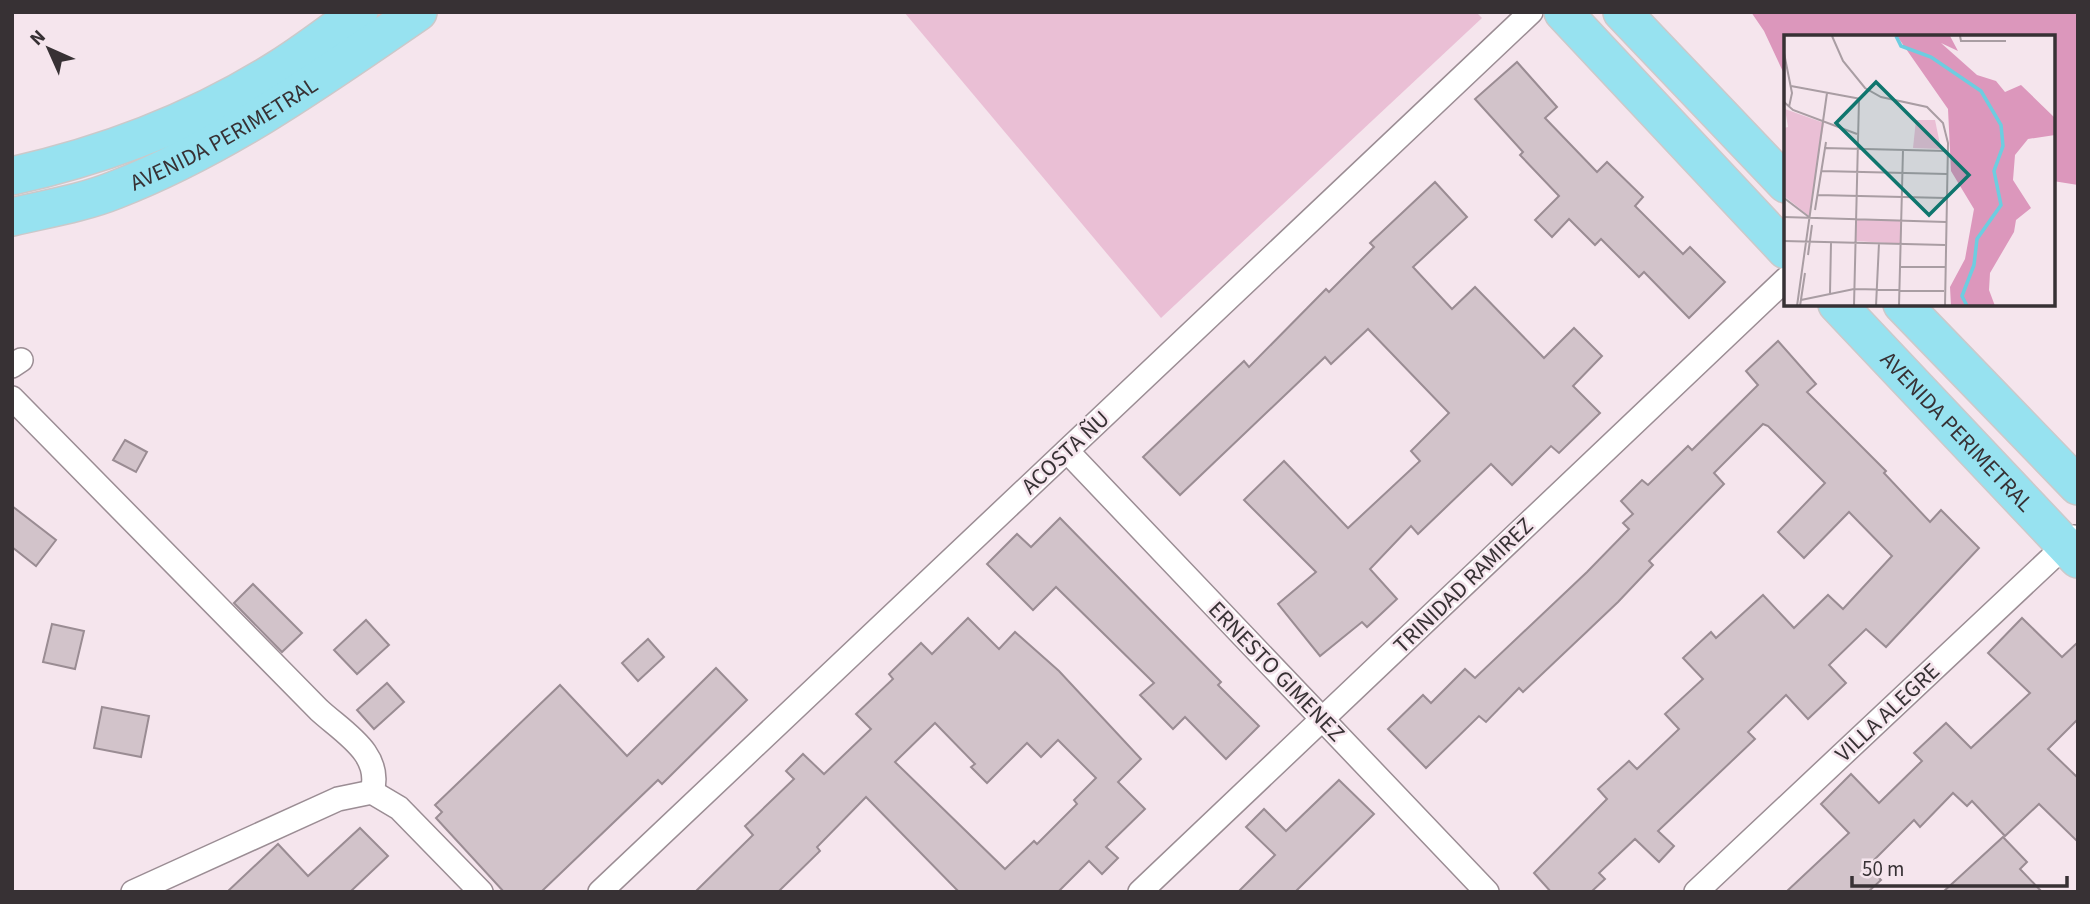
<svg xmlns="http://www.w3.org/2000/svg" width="2090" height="904" font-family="'Source Sans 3',sans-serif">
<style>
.green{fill:#eabfd5}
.forest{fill:#dc97bc}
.building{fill:#d2c3ca;stroke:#9a8c93;stroke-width:2;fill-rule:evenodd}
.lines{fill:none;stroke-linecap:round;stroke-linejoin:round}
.minor-casing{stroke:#9b8d94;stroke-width:26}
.primary-casing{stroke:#cbc9ca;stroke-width:40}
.minor{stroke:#fff;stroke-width:23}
.primary{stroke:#97e2f0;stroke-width:37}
.labels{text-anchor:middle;stroke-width:5;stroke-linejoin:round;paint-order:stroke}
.street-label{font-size:23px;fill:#373134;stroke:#f5e5ed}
.inset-river{fill:none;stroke:#6dcde0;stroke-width:3.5}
.inset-road{fill:none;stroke:#a99da3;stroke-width:2}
.view{fill:#0f766e;fill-opacity:0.15;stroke:#0f766e;stroke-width:3.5}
.inset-edge{fill:none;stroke:#373134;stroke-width:3.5}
</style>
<rect width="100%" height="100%" fill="#f5e5ed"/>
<path class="green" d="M904,12H1476L1482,18L1161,318Z"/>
<path class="forest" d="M1751,12H2078V185L2053,181V37H1786L1785,76L1764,31Z"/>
<g class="building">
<path d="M1517,62L1557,107L1545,118L1597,172L1607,162L1643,197L1635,206L1683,254L1690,247L1725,282L1689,318L1644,272L1639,277L1601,239L1595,245L1569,219L1552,237L1535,220L1559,196L1520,155L1523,152L1475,99Z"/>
<path d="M1435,182L1467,217L1413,267L1452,309L1475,287L1544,358L1574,328L1602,356L1573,386L1600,413L1559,453L1551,446L1512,485L1491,464L1418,534L1411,526L1370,569L1397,599L1367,627L1362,622L1320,656L1278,604L1316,572L1244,500L1284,461L1348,528L1420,461L1411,451L1449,413L1368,329L1331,364L1325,357L1180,495L1143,457L1244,361L1249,367L1326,289L1329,292L1374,247L1370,243Z"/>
<path d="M1778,341L1816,384L1807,392L1886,471L1884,473L1930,522L1941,510L1979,548L1886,647L1866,629L1829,665L1846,683L1808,719L1786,695L1748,732L1755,739L1658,831L1674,846L1659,862L1635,839L1599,873L1605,879L1591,892H1551L1534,873L1607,799L1598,789L1629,761L1637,769L1679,729L1665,714L1703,679L1683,658L1711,632L1716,638L1763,595L1794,628L1828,595L1843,609L1892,556L1849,512L1804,558L1778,532L1825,483L1768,426L1763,424L1714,473L1724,484L1649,561L1653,565L1618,602L1523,692L1519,688L1486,722L1479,716L1426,768L1388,729L1423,695L1431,703L1465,669L1475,678L1587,572L1629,529L1623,523L1633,514L1621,501L1642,480L1648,485L1688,446L1692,450L1758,385L1746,371Z"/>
<path d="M125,440L147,452L136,472L113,460Z"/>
<path d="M12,506L56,540L36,566L12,547Z"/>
<path d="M1060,518L1221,682L1218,685L1259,726L1226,759L1185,717L1173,729L1140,695L1154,683L1056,587L1033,610L987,564L1017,534L1031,547Z"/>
<path d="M253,584L302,633L282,652L234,603Z"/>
<path d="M968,618L999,649L1015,632L1059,671L1141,759L1118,782L1145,809L1106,847L1118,858L1102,874L1089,861L1058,892H959L866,797L817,847L820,851L778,892H695L753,835L745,826L794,779L786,771L803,754L824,774L871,729L856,714L893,679L889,674L921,643L932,654ZM935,723L975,764L971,767L987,783L1027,743L1041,757L1058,740L1096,778L1074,800L1077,804L1037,844L1034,841L1005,869L895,762Z"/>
<path d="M2022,618L2062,657L2078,642V719L2048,749L2078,778V842L2039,804L2005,836L1972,801L1967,806L1953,793L1920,827L1914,820L1868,866L1881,880L1868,892H1786L1849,833L1821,804L1851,774L1879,803L1922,761L1914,753L1946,723L1971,748L2030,693L1988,653Z"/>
<path d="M366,620L389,645L357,674L334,650Z"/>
<path d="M52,624L84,631L75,669L43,662Z"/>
<path d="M648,639L664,657L638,681L622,663Z"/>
<path d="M716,668L747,700L662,784L658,780L541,892H504L436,818L442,812L435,805L560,685L627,756Z"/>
<path d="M387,683L404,702L374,729L357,710Z"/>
<path d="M102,707L149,716L141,757L94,748Z"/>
<path d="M1339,780L1374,814L1295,892H1238L1275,855L1246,827L1264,809L1286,831Z"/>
<path d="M360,828L388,856L350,892H227L278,844L308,876Z"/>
<path d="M2003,837L2027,862L2020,869L2042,892H1943Z"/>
</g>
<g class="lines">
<defs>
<g id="minor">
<path d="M12,366L21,360"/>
<path d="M12,398L319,710C344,733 383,754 372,792"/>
<path d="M1067,451L1487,892"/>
<path d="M372,792L399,808L481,892"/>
<path d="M133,892L338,799L372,792"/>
<path d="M600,892L1531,12"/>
<path d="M1140,892L1786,279"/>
<path d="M1696,892L2074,537"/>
</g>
<g id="primary">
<path d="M1563,12L1786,250"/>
<path d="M1622,12L1786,184"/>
<path d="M12,176C106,155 198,120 280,68C307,51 333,31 359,12"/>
<path id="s1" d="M12,217C46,209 83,203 115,190C225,147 322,78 418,12"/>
<path id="s2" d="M1837,304L2078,559"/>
<path d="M1902,304L2078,486"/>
</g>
</defs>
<use href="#minor" class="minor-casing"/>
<use href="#primary" class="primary-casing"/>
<use href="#minor" class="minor"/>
<use href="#primary" class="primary"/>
</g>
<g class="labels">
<g class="street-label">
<text dy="8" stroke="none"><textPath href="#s1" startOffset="229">AVENIDA PERIMETRAL</textPath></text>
<text dy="8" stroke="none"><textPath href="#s2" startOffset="175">AVENIDA PERIMETRAL</textPath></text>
<text transform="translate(1065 452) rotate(-43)" y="8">ACOSTA ÑU</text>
<text transform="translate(1463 585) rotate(-44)" y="8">TRINIDAD RAMIREZ</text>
<text transform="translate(1277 671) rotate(46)" y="8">ERNESTO GIMENEZ</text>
<text transform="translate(1887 712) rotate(-43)" y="8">VILLA ALEGRE</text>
</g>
</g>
<g transform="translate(1784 35)">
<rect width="271" height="271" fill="#f5e5ed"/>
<path d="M1,74L40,88L25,181L0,161V93L4,92ZM132,85H151L157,114L129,113ZM72,184L118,185L117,209L72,206Z" fill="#eabfd5"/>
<path d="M113,1H166L174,16L157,8L193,40L212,46L221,57L237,50L271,83V100L244,104L231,120L229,145L247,173L232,185L230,197L206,238L205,255L211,271H167L166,252L181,224L190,174L167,136L164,74Z" fill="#dc97bc"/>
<path class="inset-river" d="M112,1L117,11L147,22L197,56L217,90L219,111L210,136L217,170L193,204L190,230L178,261L183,271"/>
<path class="inset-road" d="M48,1L59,26L81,53L97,62L143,72L159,88L164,108L161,271M176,1L177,6H222M0,18L8,58L5,72M7,51L77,64M0,67L9,75L73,99M40,113L163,116M37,136L163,139M33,160L162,163M0,163L25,182M31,175L42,107M0,182L162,187M0,206L161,210M24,220L28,190M117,232H161M46,258L47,208M17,265L70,254L160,256M13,271L43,58M16,271L21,238M70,271L75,64M92,271L95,208M115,271L119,115"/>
<path class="view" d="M92,47L185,140L145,180L52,88Z"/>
<rect width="271" height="271" class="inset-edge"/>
</g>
<rect width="2090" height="904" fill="none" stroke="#373134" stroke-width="28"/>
<g transform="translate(49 49) rotate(315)" stroke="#f5e5ed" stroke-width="5" paint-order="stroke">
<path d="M0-5L12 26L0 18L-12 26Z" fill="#373134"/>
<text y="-10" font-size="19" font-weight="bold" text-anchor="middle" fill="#373134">N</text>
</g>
<path d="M1852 876v10h215v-10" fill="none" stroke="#373134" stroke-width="3.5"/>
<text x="1862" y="876" font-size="21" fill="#373134" stroke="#f5e5ed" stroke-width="5" paint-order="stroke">50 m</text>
</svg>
